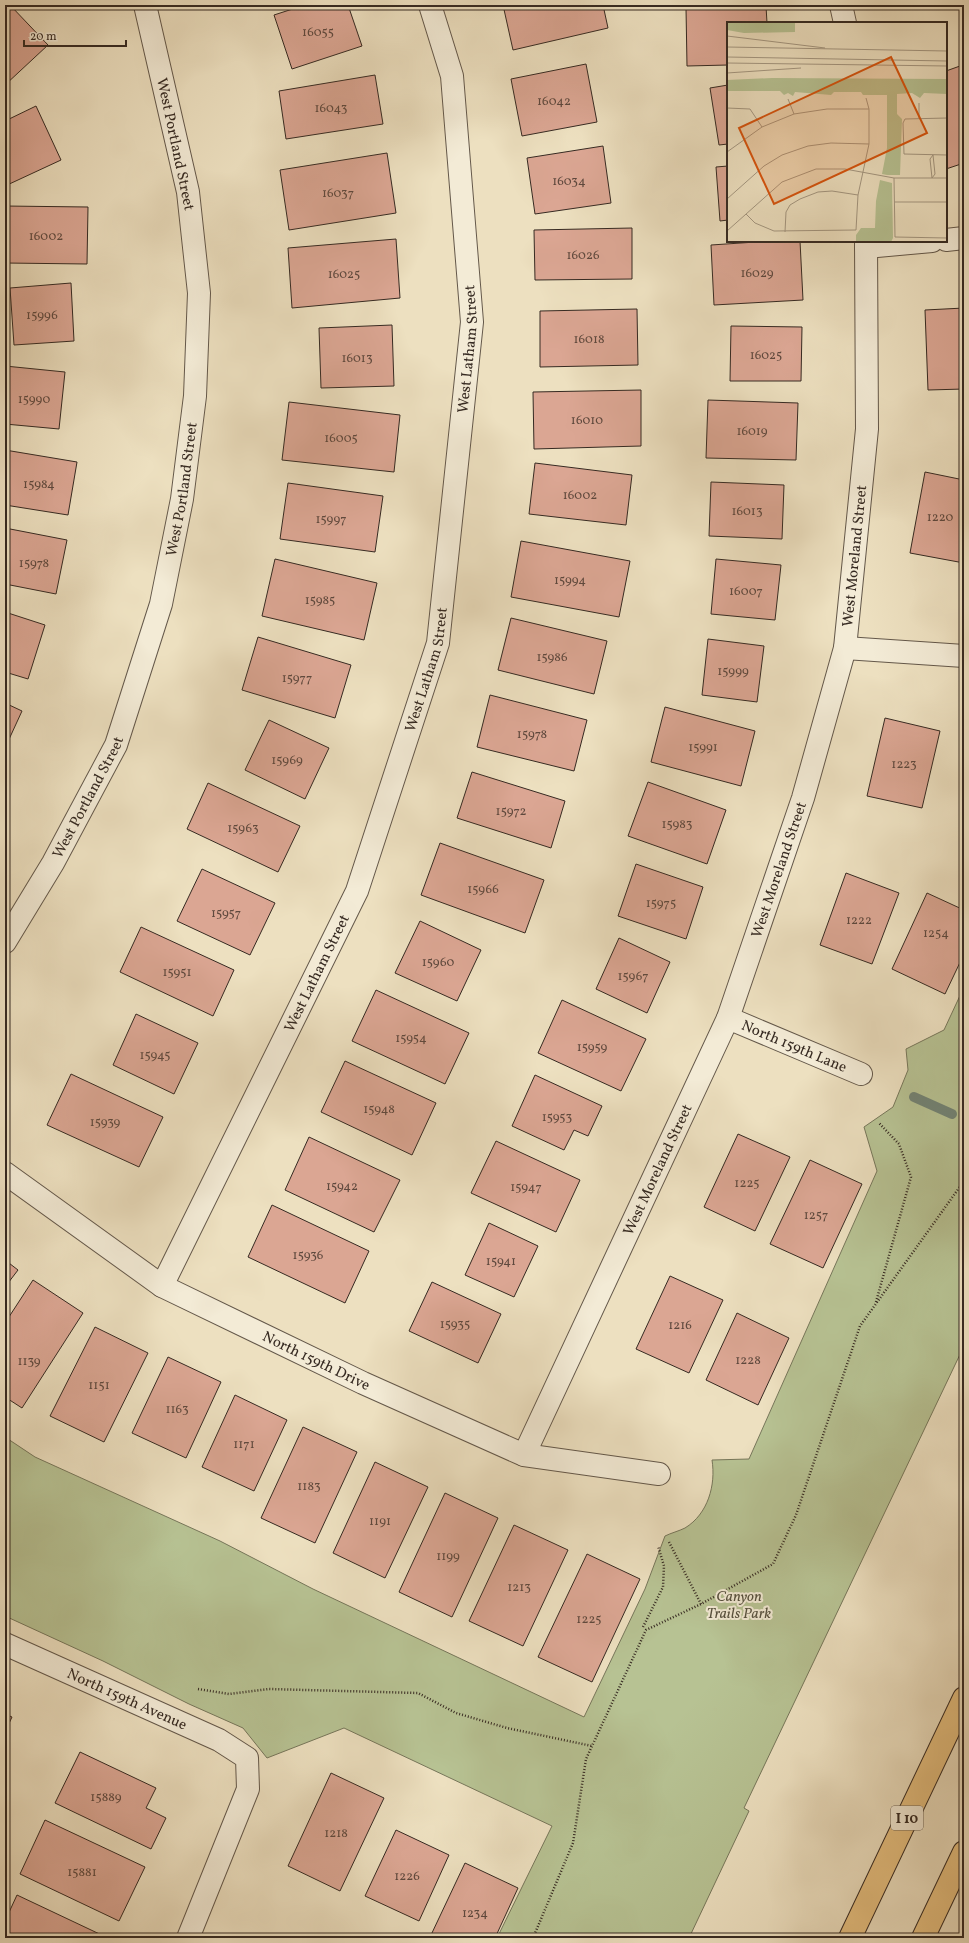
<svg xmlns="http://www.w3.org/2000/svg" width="969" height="1943" font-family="Vollkorn,serif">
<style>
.green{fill:#b7c293;stroke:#76765a}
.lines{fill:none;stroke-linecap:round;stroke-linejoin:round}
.stream{stroke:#728375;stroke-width:10}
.building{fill:#dba693;stroke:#362a22}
.minor-casing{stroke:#64584a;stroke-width:24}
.tertiary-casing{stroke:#64584a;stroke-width:24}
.motorway-casing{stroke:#362a22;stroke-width:24}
.path{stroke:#362a22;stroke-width:2.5;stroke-dasharray:1 2;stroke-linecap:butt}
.minor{stroke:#f3ebd6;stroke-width:22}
.tertiary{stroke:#f3ebd6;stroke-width:22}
.motorway{stroke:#e6c080;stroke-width:22}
.labels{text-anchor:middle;stroke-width:4;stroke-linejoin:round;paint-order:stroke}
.number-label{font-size:13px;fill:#5f493e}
.shield{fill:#f3ebd6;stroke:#6f6458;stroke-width:1}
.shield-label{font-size:14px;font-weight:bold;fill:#362a22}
.street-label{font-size:15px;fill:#362a22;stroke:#f3ebd6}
.park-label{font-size:15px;font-style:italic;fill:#56503e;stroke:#f3ebd6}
.inset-road{fill:none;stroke:#a49781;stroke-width:1}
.view{fill:#d6540e;fill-opacity:0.15;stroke:#d6540e;stroke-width:2}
.inset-edge{fill:none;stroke:#362a22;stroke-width:2}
</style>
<rect width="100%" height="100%" fill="#ede0c0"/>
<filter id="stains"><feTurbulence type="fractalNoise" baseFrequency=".005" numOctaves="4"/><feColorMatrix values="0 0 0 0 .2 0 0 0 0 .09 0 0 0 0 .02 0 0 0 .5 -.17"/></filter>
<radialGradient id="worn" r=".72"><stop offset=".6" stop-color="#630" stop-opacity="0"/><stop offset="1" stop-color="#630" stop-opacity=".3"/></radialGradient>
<path class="green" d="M964,987V1346L744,1808L749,1811L689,1938H497L552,1826L344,1728L267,1758L243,1728L189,1704L103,1661L5,1616V1437L35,1457L220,1541L313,1589L584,1717L645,1589L665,1536C671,1533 679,1531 685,1528C708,1514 716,1485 712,1460L749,1459L877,1171L864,1127L893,1107L908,1070L906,1049L944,1030Z"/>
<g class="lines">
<path class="stream" d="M914,1097L952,1114"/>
</g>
<g class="building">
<path d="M6,5H10L48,45L5,85Z"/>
<path d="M305,5H348L362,46L292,69L274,15Z"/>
<path d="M503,5H603L608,28L513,50Z"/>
<path d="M766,6L767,23H728V65L687,66L686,8Z"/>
<path d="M586,64L597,122L522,136L511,79Z"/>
<path d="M960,66L964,79V163L946,169V71Z"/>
<path d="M375,75L383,124L286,139L279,91Z"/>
<path d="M728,85V144L719,145L710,88Z"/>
<path d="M36,106L61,160L5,186V121Z"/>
<path d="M603,146L611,203L535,214L527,158Z"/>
<path d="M387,153L396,213L289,230L280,170Z"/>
<path d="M728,166V220L720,221L716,167Z"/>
<path d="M5,206L88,207L87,264L5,263Z"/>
<path d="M632,228V279L535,280L534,230Z"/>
<path d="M396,239L400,298L292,308L288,248Z"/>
<path d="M771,241H800L803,300L714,305L711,245Z"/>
<path d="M71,283L74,341L14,345L10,288Z"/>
<path d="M964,308V389L928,390L925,310Z"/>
<path d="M637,309L638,365L540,367V311Z"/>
<path d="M392,325L394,386L321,388L319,328Z"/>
<path d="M731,326L802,327L801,381H730Z"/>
<path d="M5,366L65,372L59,429L5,424Z"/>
<path d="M641,390V446L534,449L533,392Z"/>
<path d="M708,400L798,403L796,460L706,458Z"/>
<path d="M289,402L400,415L394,472L282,460Z"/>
<path d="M5,450L77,462L68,515L5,505Z"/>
<path d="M535,463L632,475L626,525L529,514Z"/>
<path d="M925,472L964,480V563L910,553Z"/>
<path d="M711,482L784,485L782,539L709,536Z"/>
<path d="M288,483L383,496L375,552L280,539Z"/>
<path d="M5,528L67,540L56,594L5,584Z"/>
<path d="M521,541L630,561L619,617L511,597Z"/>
<path d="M275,559L377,583L364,640L262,616Z"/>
<path d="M716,559L781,565L775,620L711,614Z"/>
<path d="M5,612L45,625L28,679L5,672Z"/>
<path d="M511,618L607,641L594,694L498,670Z"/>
<path d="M258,637L351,665L335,718L242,690Z"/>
<path d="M708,639L764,646L757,702L702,695Z"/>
<path d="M490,695L587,720L574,771L477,747Z"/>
<path d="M5,703L22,711L5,748Z"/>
<path d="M665,707L755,731L741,786L651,762Z"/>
<path d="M885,718L940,731L922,808L867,796Z"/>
<path d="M269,720L329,748L305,799L245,770Z"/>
<path d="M472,772L565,801L551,848L457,818Z"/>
<path d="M648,782L726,810L707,864L628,836Z"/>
<path d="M208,783L300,826L278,872L187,829Z"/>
<path d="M440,843L544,880L525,933L421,895Z"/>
<path d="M636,864L703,887L686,939L618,916Z"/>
<path d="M202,869L275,903L250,955L177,921Z"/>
<path d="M846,873L899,893L872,964L820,945Z"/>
<path d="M927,893L964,910V954L945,994L892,969Z"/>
<path d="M420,921L481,950L457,1001L395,973Z"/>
<path d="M141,927L234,970L213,1016L120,972Z"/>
<path d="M619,938L670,962L647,1013L596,989Z"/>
<path d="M376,990L469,1033L445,1084L352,1041Z"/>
<path d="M562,1000L646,1039L621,1091L538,1053Z"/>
<path d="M136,1014L198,1043L174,1094L113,1065Z"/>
<path d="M345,1061L436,1103L412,1155L321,1112Z"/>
<path d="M71,1074L163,1117L139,1167L47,1125Z"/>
<path d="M535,1075L602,1106L588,1136L574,1130L564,1150L512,1126Z"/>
<path d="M738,1134L790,1157L755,1231L704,1207Z"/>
<path d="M309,1137L400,1180L374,1232L285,1190Z"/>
<path d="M496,1141L580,1180L556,1232L471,1193Z"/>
<path d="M810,1160L862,1184L823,1268L770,1244Z"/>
<path d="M272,1205L369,1251L345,1303L248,1257Z"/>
<path d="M489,1223L538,1246L514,1297L465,1275Z"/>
<path d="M5,1260L18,1270L5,1287Z"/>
<path d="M670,1276L723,1300L689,1373L636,1349Z"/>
<path d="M33,1280L83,1313L22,1408L5,1397V1323Z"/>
<path d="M432,1282L501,1314L478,1363L409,1331Z"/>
<path d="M737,1313L789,1338L758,1405L706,1380Z"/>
<path d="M95,1327L148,1353L104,1442L50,1416Z"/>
<path d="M168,1357L221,1382L186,1458L132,1433Z"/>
<path d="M235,1395L287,1420L254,1491L202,1467Z"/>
<path d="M303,1427L357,1452L315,1543L261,1518Z"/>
<path d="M375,1462L428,1487L385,1578L333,1553Z"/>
<path d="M445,1493L498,1518L452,1617L399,1592Z"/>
<path d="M514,1525L568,1550L523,1646L469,1621Z"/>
<path d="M587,1554L640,1579L592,1682L538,1657Z"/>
<path d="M5,1714L12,1717L5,1732Z"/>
<path d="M80,1752L156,1788L146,1808L166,1818L151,1849L55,1803Z"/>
<path d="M331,1773L384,1798L340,1891L288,1866Z"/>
<path d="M45,1820L145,1867L119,1921L20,1874Z"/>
<path d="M396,1830L449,1855L419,1921L365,1896Z"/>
<path d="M465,1863L518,1888L495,1938H438L431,1935Z"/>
<path d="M17,1895L108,1938H5V1921Z"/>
</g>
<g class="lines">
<defs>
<g id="minor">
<path d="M841,5L845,23"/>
<path d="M946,240L964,238"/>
<path d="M866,247L932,241"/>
<path d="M845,648L964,656"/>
<path id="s1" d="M728,1018L861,1074"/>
<path id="s2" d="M5,1173L162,1286L363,1383L524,1455L659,1474"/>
<path id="s3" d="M162,1286L357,891L438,643L472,322L452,76L430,5"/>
<path id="s4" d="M524,1455L728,1018L803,798L845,648L867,429L866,241"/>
<path id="s5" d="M5,1644L219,1740L247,1758L248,1789L188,1938"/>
</g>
<g id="tertiary">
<path id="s6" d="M5,942L53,863L116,745L161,604L182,499L195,396L199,293L188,192L145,5"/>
</g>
<g id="motorway">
<path d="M850,1938L964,1698"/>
<path d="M923,1938L964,1852"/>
</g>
</defs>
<use href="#minor" class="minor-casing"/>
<use href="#tertiary" class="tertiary-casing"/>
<use href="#motorway" class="motorway-casing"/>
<g class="path">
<path d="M876,1302L911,1177L899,1144L879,1123"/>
<path d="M669,1542L701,1604"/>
<path d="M643,1627L663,1587L664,1566L658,1546"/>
<path d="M198,1689L229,1694L269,1689L418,1693L456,1713L507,1728L592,1746"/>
<path d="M533,1938L573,1843L586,1759L646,1630L701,1604L773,1564L796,1515L860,1326L964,1181"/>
</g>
<use href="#minor" class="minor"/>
<use href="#tertiary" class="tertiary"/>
<use href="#motorway" class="motorway"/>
</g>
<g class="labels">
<g class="number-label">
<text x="318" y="36">16055</text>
<text x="554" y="105">16042</text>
<text x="331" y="112">16043</text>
<text x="569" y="185">16034</text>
<text x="338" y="197">16037</text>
<text x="46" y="240">16002</text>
<text x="583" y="259">16026</text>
<text x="757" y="277">16029</text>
<text x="344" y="278">16025</text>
<text x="42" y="319">15996</text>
<text x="589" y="343">16018</text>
<text x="766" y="359">16025</text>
<text x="357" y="362">16013</text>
<text x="34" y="403">15990</text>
<text x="587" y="424">16010</text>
<text x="752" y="435">16019</text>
<text x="341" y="442">16005</text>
<text x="39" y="488">15984</text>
<text x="580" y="499">16002</text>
<text x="747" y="515">16013</text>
<text x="940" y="521">1220</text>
<text x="331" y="523">15997</text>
<text x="34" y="567">15978</text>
<text x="570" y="584">15994</text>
<text x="746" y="595">16007</text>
<text x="320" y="604">15985</text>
<text x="552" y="661">15986</text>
<text x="733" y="675">15999</text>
<text x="297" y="682">15977</text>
<text x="532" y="738">15978</text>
<text x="703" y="751">15991</text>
<text x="287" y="764">15969</text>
<text x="904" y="768">1223</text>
<text x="511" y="815">15972</text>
<text x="677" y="828">15983</text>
<text x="243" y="832">15963</text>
<text x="483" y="893">15966</text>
<text x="661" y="907">15975</text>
<text x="226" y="917">15957</text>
<text x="859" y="924">1222</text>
<text x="936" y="937">1254</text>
<text x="438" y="966">15960</text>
<text x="177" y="976">15951</text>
<text x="633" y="980">15967</text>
<text x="411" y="1042">15954</text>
<text x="592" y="1051">15959</text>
<text x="155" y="1059">15945</text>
<text x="379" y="1113">15948</text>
<text x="557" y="1121">15953</text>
<text x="105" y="1126">15939</text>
<text x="747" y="1187">1225</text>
<text x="342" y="1190">15942</text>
<text x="526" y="1191">15947</text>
<text x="816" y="1219">1257</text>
<text x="308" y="1259">15936</text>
<text x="501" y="1265">15941</text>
<text x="455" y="1328">15935</text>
<text x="680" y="1329">1216</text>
<text x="748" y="1364">1228</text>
<text x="29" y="1365">1139</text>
<text x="99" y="1389">1151</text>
<text x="177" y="1413">1163</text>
<text x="244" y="1448">1171</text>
<text x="309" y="1490">1183</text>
<text x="380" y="1525">1191</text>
<text x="448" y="1560">1199</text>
<text x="519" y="1591">1213</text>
<text x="589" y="1623">1225</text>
<text x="106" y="1801">15889</text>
<text x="336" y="1837">1218</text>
<text x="82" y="1876">15881</text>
<text x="407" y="1880">1226</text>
<text x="475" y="1917">1234</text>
</g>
<rect class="shield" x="891" y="1806" width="32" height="24" rx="3"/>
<g class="shield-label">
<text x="907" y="1823">I 10</text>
</g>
<g class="street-label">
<text transform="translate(176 144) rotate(78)" y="5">West Portland Street</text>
<text dy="5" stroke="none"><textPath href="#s3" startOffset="997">West Latham Street</textPath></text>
<text dy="5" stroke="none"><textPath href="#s6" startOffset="491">West Portland Street</textPath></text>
<text dy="5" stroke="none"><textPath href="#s4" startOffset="963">West Moreland Street</textPath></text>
<text dy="5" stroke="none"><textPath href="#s3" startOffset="673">West Latham Street</textPath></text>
<text dy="5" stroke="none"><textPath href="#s6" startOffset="167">West Portland Street</textPath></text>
<text dy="5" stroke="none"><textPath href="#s4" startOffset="639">West Moreland Street</textPath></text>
<text dy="5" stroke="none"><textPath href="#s3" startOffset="349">West Latham Street</textPath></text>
<text dy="5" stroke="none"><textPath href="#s1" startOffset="72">North 159th Lane</textPath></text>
<text dy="5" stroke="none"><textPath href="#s4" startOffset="315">West Moreland Street</textPath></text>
<text dy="5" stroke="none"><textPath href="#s2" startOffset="365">North 159th Drive</textPath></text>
<text dy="5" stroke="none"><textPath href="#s5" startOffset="134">North 159th Avenue</textPath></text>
</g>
<g class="park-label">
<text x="739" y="1601">Canyon<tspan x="739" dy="17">Trails Park</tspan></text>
</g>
</g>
<g transform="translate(727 22)">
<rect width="220" height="220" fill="#ede0c0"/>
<path d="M0,0H68V10L17,11L0,8ZM45,56L220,57V72L197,71L193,76L185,71L170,72V92L175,97L173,153H160L155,152L160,126V73H136L134,70H107L104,73L68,70L66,74L61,71L57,73L53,69H0V58ZM153,158L165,161L166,216L164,220H129V213L134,206H148L149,179Z" fill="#b7c293"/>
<path class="inset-road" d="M0,14L98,26M0,25L220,29M0,35L220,39M0,41L220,44M0,51L74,46M61,77L67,92M192,81V96M0,86L23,87L35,105M220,96L178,97L176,101L177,132L220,133M0,130L35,105L67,92L100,87H142M167,156L168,215L220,216M205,156L203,137L206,133M205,156L208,152L206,133M0,177L37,144L55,133L81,124L104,121L142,122M167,180H220M19,192L28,201L47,209L129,208L131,173L142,122V87L139,76M0,209L55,160L89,147H118L167,156H220M58,210L59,190L63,183L73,177L91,170L105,169L131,173"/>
<path class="view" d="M164,35L200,111L47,182L12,106Z"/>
<rect width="220" height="220" class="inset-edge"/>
</g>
<rect width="969" height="1943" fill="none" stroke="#ede0c0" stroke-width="20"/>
<rect x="6" y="6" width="957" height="1931" fill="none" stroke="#362a22" stroke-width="2"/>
<rect x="10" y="10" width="949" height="1923" fill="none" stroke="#362a22"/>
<path d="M24 40v6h102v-6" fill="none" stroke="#362a22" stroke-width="2"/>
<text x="30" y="40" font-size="12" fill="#362a22" stroke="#f3ebd6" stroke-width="3" paint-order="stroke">20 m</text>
<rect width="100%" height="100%" filter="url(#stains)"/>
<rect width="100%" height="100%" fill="url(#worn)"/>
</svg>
